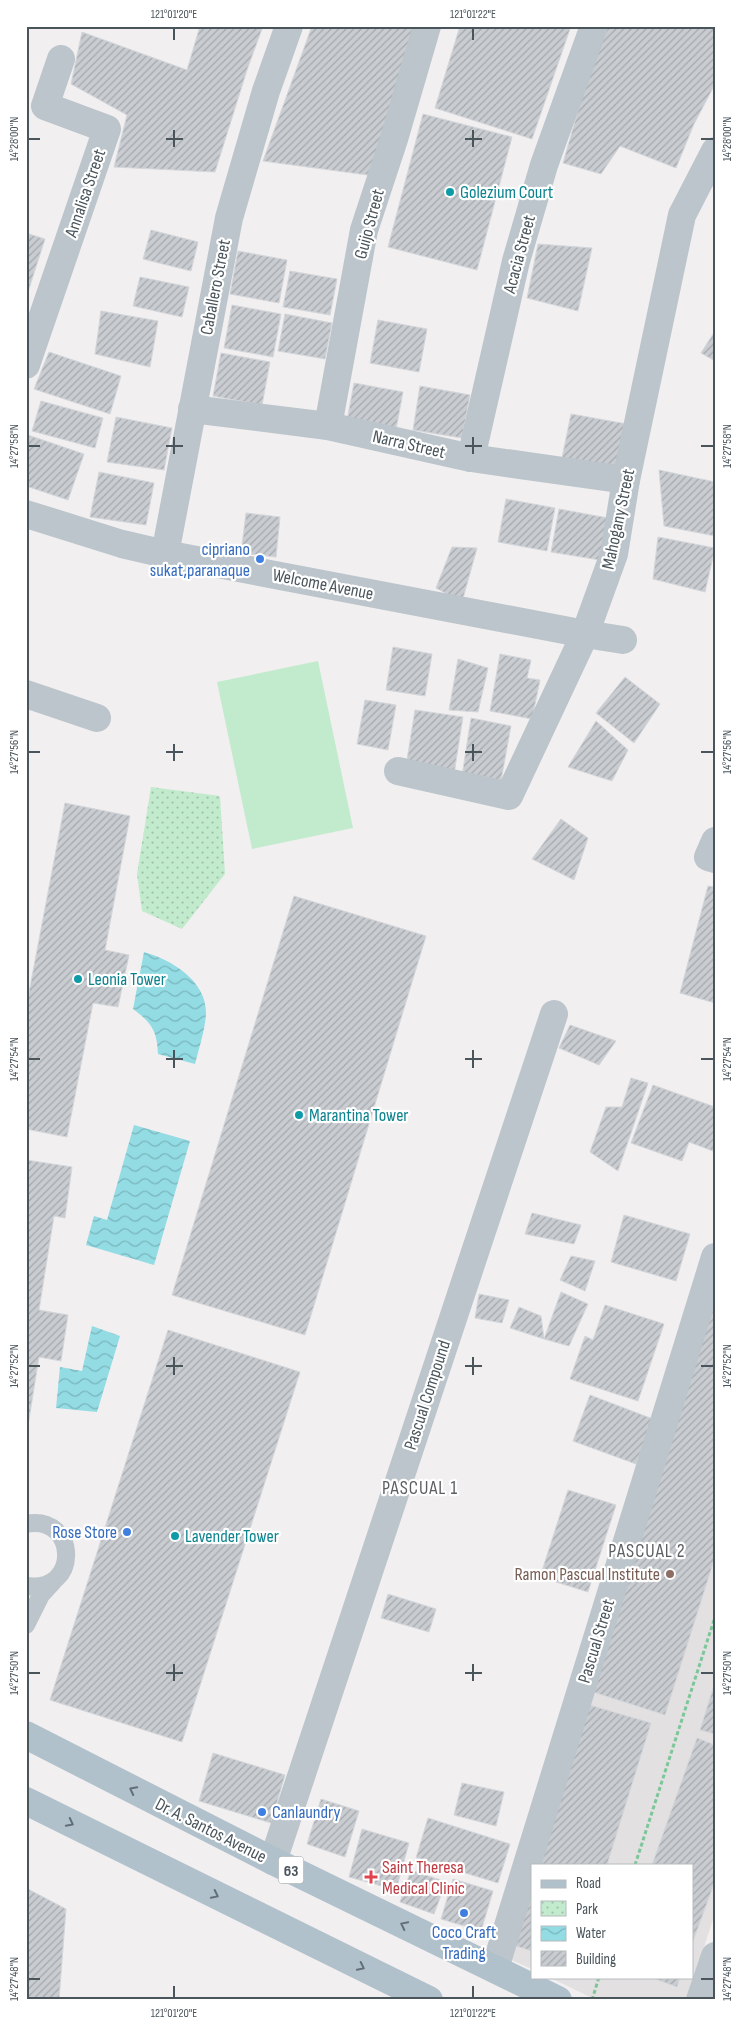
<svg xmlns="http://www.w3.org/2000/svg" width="741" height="2026" font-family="'Sofia Sans Condensed',sans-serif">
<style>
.education{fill:#e2e0e1}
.park{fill:url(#park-dots)}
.pitch{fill:#c2ebcd}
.water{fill:url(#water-waves)}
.building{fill:url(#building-hatch);stroke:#d4d6da}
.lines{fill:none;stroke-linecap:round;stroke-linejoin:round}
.path{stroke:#7dc69a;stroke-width:3;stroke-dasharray:4 2.5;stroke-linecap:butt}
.service{stroke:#bcc5cb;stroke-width:18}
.minor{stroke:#bcc5cb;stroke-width:28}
.primary{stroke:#b1c1cb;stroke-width:28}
.oneway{stroke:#636f77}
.ticks{fill:none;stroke:#49545b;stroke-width:2}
.culture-dot{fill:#0f9aa8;stroke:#fff;stroke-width:2}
.shop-dot{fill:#3f7fe0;stroke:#fff;stroke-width:2}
.education-dot{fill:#8d6e63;stroke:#fff;stroke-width:2}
.health-dot{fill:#e0444e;stroke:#fff;stroke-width:2}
.labels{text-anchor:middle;stroke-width:4.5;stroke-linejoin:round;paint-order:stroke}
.shield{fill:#fff;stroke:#80878c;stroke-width:1}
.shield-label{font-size:16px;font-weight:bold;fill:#49545b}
.culture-label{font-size:18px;fill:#0d838f;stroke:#fff;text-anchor:start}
.street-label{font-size:18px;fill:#49545b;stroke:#fff}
.shop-label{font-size:18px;fill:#366cbe;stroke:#fff;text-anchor:end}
.education-label{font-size:18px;fill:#785e54;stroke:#fff;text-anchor:end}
.health-label{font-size:18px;fill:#be3a42;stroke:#fff;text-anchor:start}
.neighbourhood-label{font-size:19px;letter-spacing:1px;fill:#5c6063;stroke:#fff}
.neatline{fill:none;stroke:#49545b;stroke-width:2}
.ticks-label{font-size:12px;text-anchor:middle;fill:#49545b}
</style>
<defs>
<pattern id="park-dots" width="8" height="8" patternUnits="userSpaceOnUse" patternTransform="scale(1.25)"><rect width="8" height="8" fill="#c2ebcd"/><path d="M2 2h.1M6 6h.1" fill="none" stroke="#a0c1a9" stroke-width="1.8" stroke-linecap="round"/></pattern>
<pattern id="water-waves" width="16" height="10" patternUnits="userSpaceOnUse" patternTransform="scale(1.25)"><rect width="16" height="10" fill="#93dce4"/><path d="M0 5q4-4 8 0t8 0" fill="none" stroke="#7ab5bc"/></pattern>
<pattern id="building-hatch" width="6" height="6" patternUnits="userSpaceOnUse" patternTransform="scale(1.25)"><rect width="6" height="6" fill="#c9cdd1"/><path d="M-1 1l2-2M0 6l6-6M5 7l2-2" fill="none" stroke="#a5a9ad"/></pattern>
</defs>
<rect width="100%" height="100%" fill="#f1eff0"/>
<g class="education">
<path d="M715,1283V1913L687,2000H596L549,1977H692V1865H536Z"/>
<path d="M532,1877V1969L507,1958Z"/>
</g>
<path class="park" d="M151,787L220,796L225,874L182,929L142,911L137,874Z"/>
<path class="pitch" d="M318,661L353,828L252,849L217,682Z"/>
<g class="water">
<path d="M144,952C172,960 207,981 206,1014C205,1030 199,1048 195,1064L158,1054C157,1031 152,1023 133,1009Z"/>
<path d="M134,1125L190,1141L154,1265L86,1245L94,1216L107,1220Z"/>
<path d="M92,1326L120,1336L97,1412L56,1408L60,1367L82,1371Z"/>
</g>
<g class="building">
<path d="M200,26H263L247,70L215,172L114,167L127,115L71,84L82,32L187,70Z"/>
<path d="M312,26H420L375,176L263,161Z"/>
<path d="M460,26H571L532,139L435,108Z"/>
<path d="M608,26H715V84L694,124L676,168L620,146L601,174L563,163L588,76Z"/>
<path d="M423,114L512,137L477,270L388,247Z"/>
<path d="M151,230L198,242L191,271L143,259Z"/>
<path d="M26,233L45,239L26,298Z"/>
<path d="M538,244L592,248L578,311L527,298Z"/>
<path d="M238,251L287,260L279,303L230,294Z"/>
<path d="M290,271L337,279L330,315L283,307Z"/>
<path d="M140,277L189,287L182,317L133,306Z"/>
<path d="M232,305L281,314L273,357L224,348Z"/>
<path d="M101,311L158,321L150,367L95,354Z"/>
<path d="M285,314L332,323L325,359L278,351Z"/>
<path d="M378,320L427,329L419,372L370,363Z"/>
<path d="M715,331V361L701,353Z"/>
<path d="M49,352L121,376L110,414L34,389Z"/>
<path d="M221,353L270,362L262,405L213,396Z"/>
<path d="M354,383L403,392L395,435L346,426Z"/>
<path d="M420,386L470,395L462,438L413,430Z"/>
<path d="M41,401L103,418L95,448L32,431Z"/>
<path d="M571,414L627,424L618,467L562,458Z"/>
<path d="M116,417L172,428L164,470L107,462Z"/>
<path d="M28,435L84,454L68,500L26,486V440Z"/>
<path d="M659,470L715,482V536L664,526Z"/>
<path d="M99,472L154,483L146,525L90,517Z"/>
<path d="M506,499L555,508L547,551L498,542Z"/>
<path d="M559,509L608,518L600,560L551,552Z"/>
<path d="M246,513L280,517L276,557L241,553Z"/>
<path d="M658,537L715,548L705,592L653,579Z"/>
<path d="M452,547L477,548L462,602L436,588Z"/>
<path d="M393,647L432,654L425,696L386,690Z"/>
<path d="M500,654L531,660L527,678L540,680L532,719L490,711Z"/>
<path d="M458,659L488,668L478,712L449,710Z"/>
<path d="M625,677L660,704L634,743L596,713Z"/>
<path d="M365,700L396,705L388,750L357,744Z"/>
<path d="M415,710L463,717L454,774L406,766Z"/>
<path d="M471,718L511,726L500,786L462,776Z"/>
<path d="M596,721L628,750L612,781L568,767Z"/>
<path d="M65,803L130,816L105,950L129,955L118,1007L93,1003L67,1137L26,1129V1008Z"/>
<path d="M561,819L588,838L574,880L532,859Z"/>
<path d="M708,886L715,887V1003L680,993Z"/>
<path d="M294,896L426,936L305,1335L172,1295Z"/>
<path d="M570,1025L616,1041L599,1065L559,1048Z"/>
<path d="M631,1078L648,1083L618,1171L590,1152L606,1107H622Z"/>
<path d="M653,1085L715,1107V1147L713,1151L689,1142L682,1161L631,1143Z"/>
<path d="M26,1160L72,1167L65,1218L54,1216L39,1310L68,1315L61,1361L39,1357L26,1438Z"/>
<path d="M532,1213L581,1225L574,1244L525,1234Z"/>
<path d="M624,1215L690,1234L676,1281L611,1262Z"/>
<path d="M571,1256L595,1261L585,1291L560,1280Z"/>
<path d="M561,1292L588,1304L569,1346L544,1339Z"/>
<path d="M479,1294L509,1300L502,1323L475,1318Z"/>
<path d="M715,1294V1557L665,1715L590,1691Z"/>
<path d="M605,1305L664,1324L638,1401L570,1379L585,1336L593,1340Z"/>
<path d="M519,1307L541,1316L544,1339L510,1328Z"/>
<path d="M168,1330L300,1372L182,1742L50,1700Z"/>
<path d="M590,1395L653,1419L636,1464L573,1441Z"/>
<path d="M568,1490L616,1505L588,1592L540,1577Z"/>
<path d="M388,1594L436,1609L429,1632L381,1618Z"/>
<path d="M715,1682V1734L700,1730Z"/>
<path d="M586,1704L651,1723L607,1865H540Z"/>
<path d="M697,1738L715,1745V1881L692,1944V1865H652Z"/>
<path d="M213,1753L285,1775L271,1823L199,1801Z"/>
<path d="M462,1783L504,1792L496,1826L454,1815Z"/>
<path d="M321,1799L359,1811L345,1857L307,1844Z"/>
<path d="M428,1818L510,1844L498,1883L416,1858Z"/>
<path d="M362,1829L409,1843L396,1890L349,1877Z"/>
<path d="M411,1870L446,1882L434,1914L400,1902Z"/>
<path d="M453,1879L493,1891L481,1931L441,1919Z"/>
<path d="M26,1888L66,1909L59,2000H26Z"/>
<path d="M532,1890V1951L516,1946Z"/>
<path d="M650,1977H680L677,1987Z"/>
</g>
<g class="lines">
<g class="path">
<path d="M635,1865L715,1617"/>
<path d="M592,2000L599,1977"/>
</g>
<g class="service">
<path d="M26,1524C78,1514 81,1594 26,1586"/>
<path d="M26,1625L41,1595L53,1582"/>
</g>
<g class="minor">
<path d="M26,365L107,129L45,106L61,59"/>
<path d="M192,409L328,426L471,458L626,480"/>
<path d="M328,426L364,230L394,139L427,26"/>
<path d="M471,458L516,261L544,165L594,26"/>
<path d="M26,514L122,544L165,554L585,634L623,640"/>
<path d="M165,554L229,218L266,91L289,26"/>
<path d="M26,694L97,718"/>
<path d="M398,771L509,796L585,634L614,554L626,480L682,215L715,151"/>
<path d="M715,841L708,857L715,859"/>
<path d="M273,1861L554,1014"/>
<path d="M495,1968L715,1257"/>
<path d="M700,2000L715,1956"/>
</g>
<g class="primary">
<path d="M26,1735L273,1861L558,2000"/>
<path d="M26,1801L429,2000"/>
</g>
</g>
<defs><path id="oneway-chevron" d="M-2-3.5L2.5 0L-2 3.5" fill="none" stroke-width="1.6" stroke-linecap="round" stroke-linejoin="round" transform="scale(1.25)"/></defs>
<g class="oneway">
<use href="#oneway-chevron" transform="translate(133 1790) rotate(-153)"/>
<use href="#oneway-chevron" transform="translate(70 1823) rotate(27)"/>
<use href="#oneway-chevron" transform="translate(215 1895) rotate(26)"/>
<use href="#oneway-chevron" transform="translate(404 1925) rotate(-154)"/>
<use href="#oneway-chevron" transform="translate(361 1967) rotate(26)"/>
</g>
<path class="ticks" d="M174,28V40M473,28V40M174,130V147M473,130V147M28,139H40M166,139H183M465,139H482M701,139H714M174,437V454M473,437V454M28,446H40M166,446H183M465,446H482M701,446H714M174,744V761M473,744V761M28,752H40M166,752H183M465,752H482M701,752H714M174,1050V1068M473,1050V1068M28,1059H40M166,1059H183M465,1059H482M701,1059H714M174,1357V1375M473,1357V1375M28,1366H40M166,1366H183M465,1366H482M701,1366H714M174,1664V1681M473,1664V1681M28,1673H40M166,1673H183M465,1673H482M701,1673H714M28,1979H40M701,1979H714M174,1986V1998M473,1986V1998"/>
<g class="culture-dot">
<circle cx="450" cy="192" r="5"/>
<circle cx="78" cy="979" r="5"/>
<circle cx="299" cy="1115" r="5"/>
<circle cx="175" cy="1536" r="5"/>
</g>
<g class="shop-dot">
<circle cx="260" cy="559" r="5"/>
<circle cx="127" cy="1532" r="5"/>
<circle cx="262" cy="1812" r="5"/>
<circle cx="464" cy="1913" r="5"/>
</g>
<circle class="education-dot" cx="670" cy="1574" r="5"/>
<path class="health-dot" d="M368.5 1869.5h5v5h5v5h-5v5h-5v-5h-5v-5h5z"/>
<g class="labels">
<rect class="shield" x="278.5" y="1856.5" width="25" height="27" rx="4"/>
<g class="shield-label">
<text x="291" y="1876">63</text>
</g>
<g class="culture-label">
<text x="460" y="198">Golezium Court</text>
<text x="88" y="985">Leonia Tower</text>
<text x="309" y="1121">Marantina Tower</text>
<text x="185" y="1542">Lavender Tower</text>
</g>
<g class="street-label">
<text transform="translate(85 193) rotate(-71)" y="6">Annalisa Street</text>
<text transform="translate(369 224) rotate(-75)" y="6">Guijo Street</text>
<text transform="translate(519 254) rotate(-75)" y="6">Acacia Street</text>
<text transform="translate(215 287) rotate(-79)" y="6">Caballero Street</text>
<text transform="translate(409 444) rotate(13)" y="6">Narra Street</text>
<text transform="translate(618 519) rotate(-78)" y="6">Mahogany Street</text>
<text transform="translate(323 584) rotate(11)" y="6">Welcome Avenue</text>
<text transform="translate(427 1395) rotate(-72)" y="6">Pascual Compound</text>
<text transform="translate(596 1641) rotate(-73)" y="6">Pascual Street</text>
<text transform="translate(211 1830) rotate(27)" y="6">Dr. A. Santos Avenue</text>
</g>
<g class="shop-label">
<text x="250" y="555">cipriano<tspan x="250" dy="21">sukat,paranaque</tspan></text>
<text x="117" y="1538">Rose Store</text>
<text x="272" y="1818" text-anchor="start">Canlaundry</text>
<text x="464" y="1938" text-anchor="middle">Coco Craft<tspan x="464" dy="21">Trading</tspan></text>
</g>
<g class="education-label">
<text x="660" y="1580">Ramon Pascual Institute</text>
</g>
<g class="health-label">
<text x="382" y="1873">Saint Theresa<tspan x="382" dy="21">Medical Clinic</tspan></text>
</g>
<g class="neighbourhood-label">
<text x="420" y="1494">PASCUAL 1</text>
<text x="647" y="1557">PASCUAL 2</text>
</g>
</g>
<rect width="741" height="2026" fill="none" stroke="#ffffff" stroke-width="55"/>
<rect x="531" y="1864" width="162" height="115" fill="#ffffff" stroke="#b6bbbd"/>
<rect x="541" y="1880" width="25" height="8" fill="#b1c1cb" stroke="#b6bbbd"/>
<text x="576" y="1888" font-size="15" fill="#49545b">Road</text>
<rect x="541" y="1901" width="25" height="15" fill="url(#park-dots)" stroke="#b6bbbd"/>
<text x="576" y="1914" font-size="15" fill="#49545b">Park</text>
<rect x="541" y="1926" width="25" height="15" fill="url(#water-waves)" stroke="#b6bbbd"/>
<text x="576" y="1938" font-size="15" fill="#49545b">Water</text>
<rect x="541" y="1951" width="25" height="15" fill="url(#building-hatch)" stroke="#b6bbbd"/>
<text x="576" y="1964" font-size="15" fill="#49545b">Building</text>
<rect x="28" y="28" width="686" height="1970" class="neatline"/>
<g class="ticks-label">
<text x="174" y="18">121°01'20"E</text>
<text x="473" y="18">121°01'22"E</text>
<text transform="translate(14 139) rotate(-90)" y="4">14°28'00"N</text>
<text transform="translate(727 139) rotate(-90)" y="4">14°28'00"N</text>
<text transform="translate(14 446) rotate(-90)" y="4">14°27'58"N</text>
<text transform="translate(727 446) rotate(-90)" y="4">14°27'58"N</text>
<text transform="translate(14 752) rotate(-90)" y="4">14°27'56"N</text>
<text transform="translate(727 752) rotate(-90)" y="4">14°27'56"N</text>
<text transform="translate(14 1059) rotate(-90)" y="4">14°27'54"N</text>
<text transform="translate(727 1059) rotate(-90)" y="4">14°27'54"N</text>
<text transform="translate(14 1366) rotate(-90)" y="4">14°27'52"N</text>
<text transform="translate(727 1366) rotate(-90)" y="4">14°27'52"N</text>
<text transform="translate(14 1673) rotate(-90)" y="4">14°27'50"N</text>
<text transform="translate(727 1673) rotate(-90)" y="4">14°27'50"N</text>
<text transform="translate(14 1979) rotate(-90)" y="4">14°27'48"N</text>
<text transform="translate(727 1979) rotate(-90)" y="4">14°27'48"N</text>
<text x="174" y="2017">121°01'20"E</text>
<text x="473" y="2017">121°01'22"E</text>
</g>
</svg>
